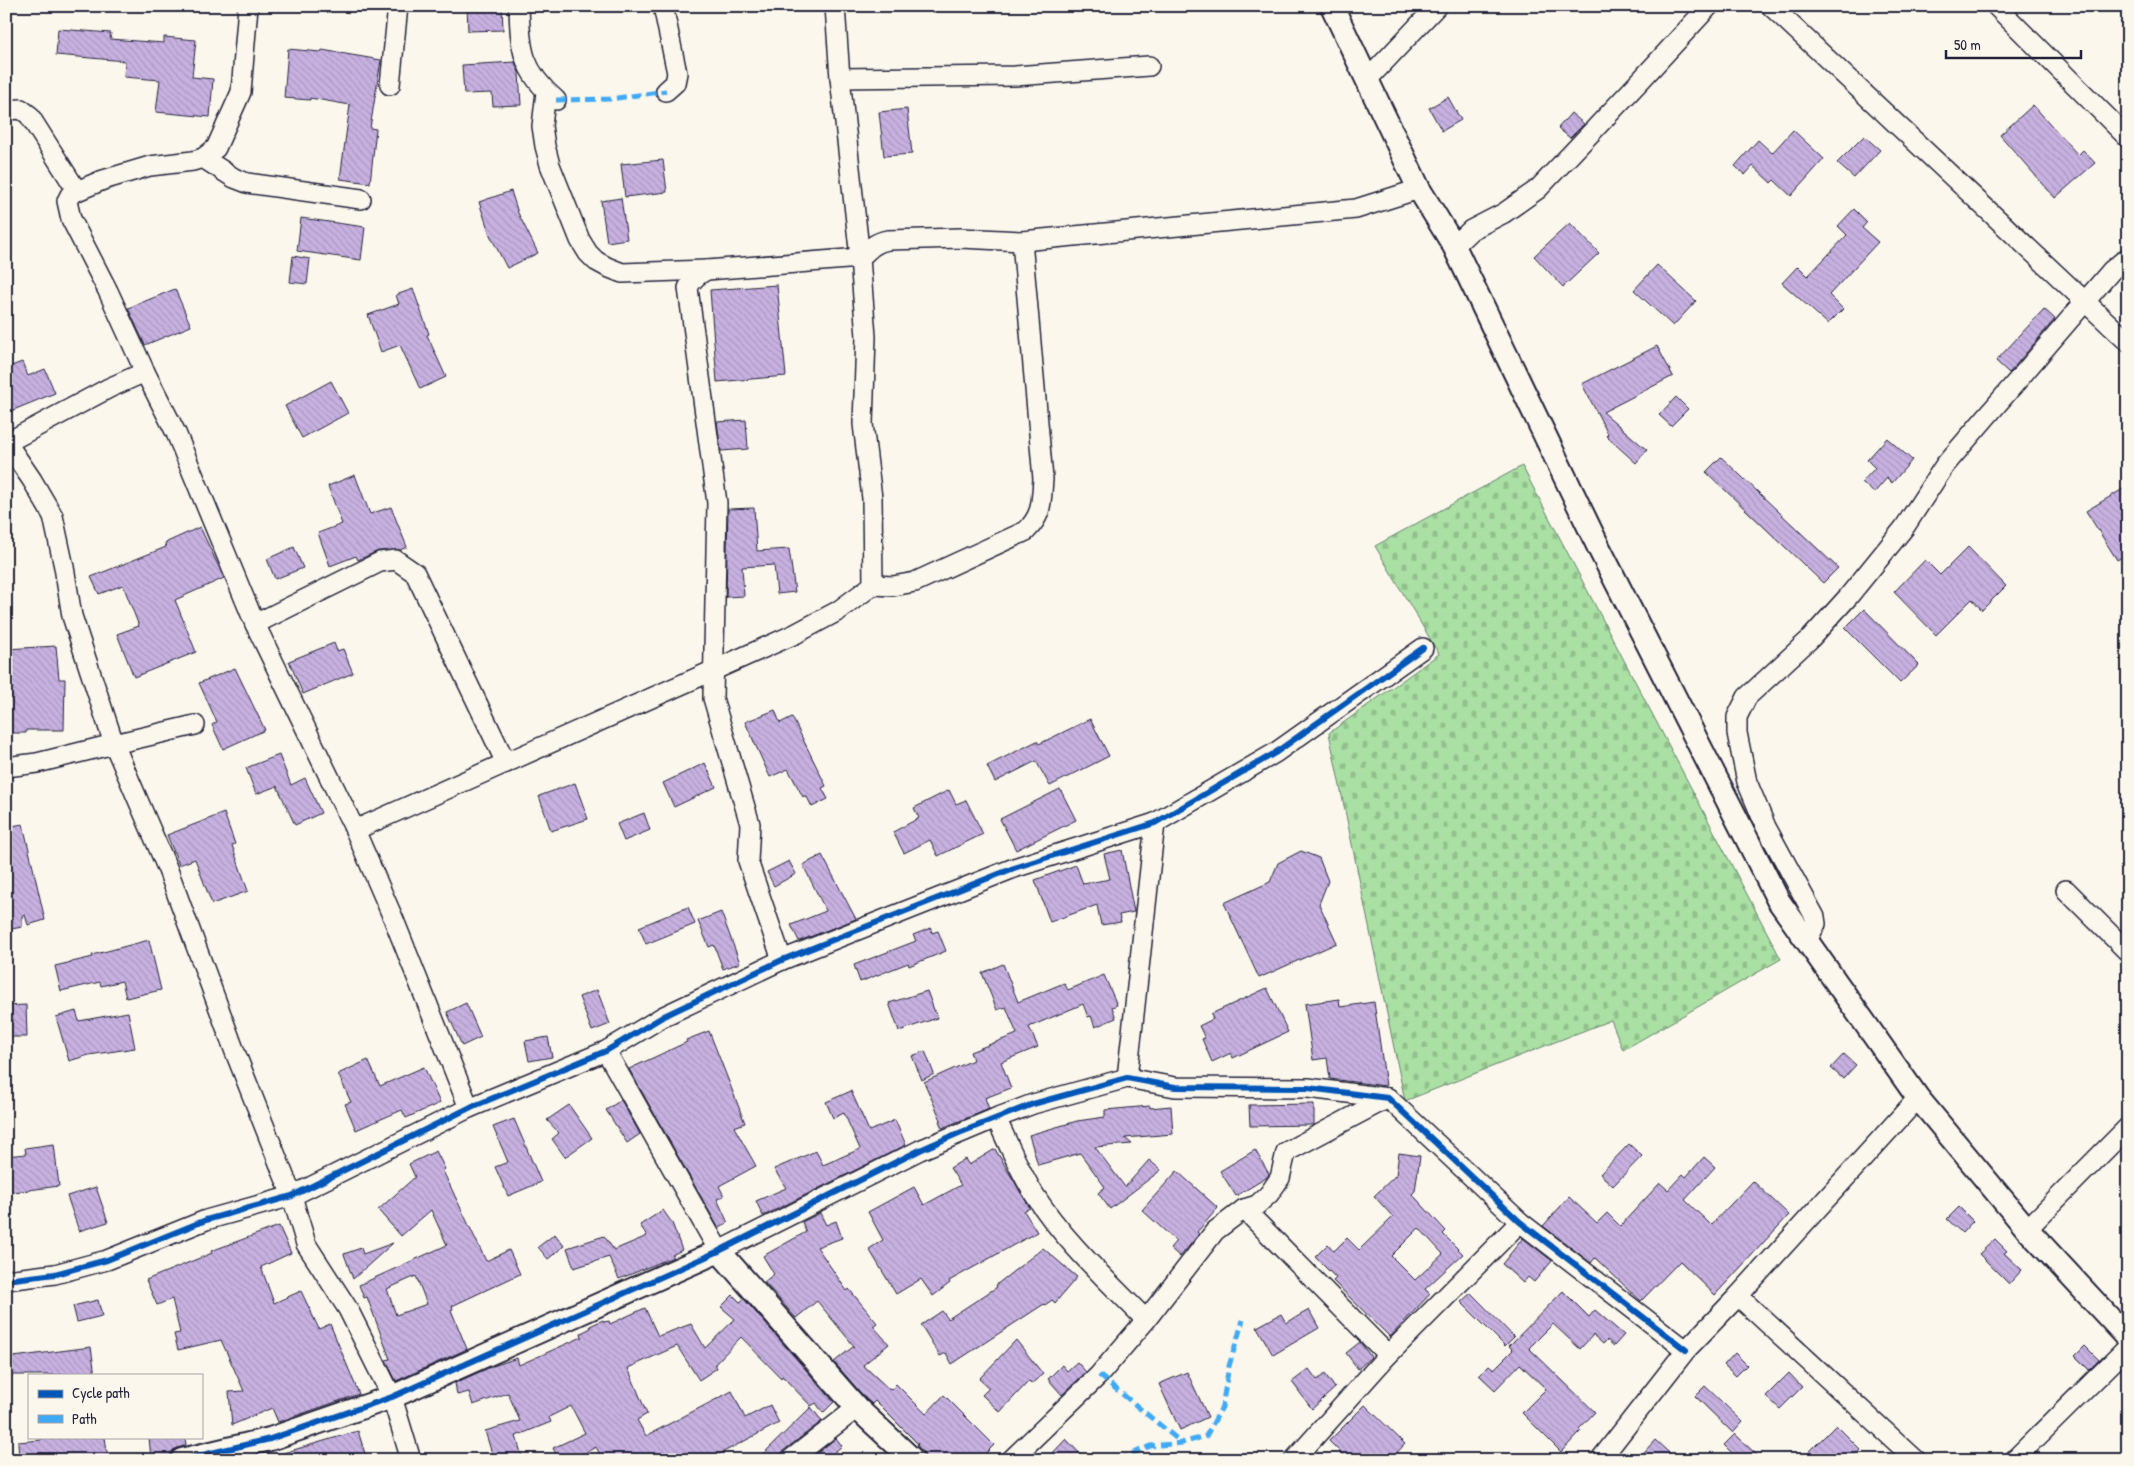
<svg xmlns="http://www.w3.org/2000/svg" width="2134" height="1466" font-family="'Patrick Hand',sans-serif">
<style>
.cemetery{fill:url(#cemetery-stones);stroke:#66816f}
.building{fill:url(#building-back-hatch);stroke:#22223b;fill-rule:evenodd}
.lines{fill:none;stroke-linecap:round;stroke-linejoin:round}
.minor-casing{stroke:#22223b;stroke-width:22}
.tertiary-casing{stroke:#22223b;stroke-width:26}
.minor{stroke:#fbf7ec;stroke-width:19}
.tertiary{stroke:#fbf7ec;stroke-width:22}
.quiet{stroke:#3fa9f5;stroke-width:5;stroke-dasharray:10 5;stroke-linecap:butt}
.cycleway-casing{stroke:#fbf7ec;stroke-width:9}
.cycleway{stroke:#0057b8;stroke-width:6}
</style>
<defs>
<pattern id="cemetery-stones" width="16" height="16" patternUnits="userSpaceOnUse" patternTransform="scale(1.25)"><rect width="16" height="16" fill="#aae0a3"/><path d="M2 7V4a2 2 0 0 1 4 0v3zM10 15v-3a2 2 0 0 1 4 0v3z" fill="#92c08d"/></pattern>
<pattern id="building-back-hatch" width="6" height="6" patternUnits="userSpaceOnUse" patternTransform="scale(1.25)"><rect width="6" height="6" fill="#c7b1e1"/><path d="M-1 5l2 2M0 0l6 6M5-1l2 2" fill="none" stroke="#ab98c2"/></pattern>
</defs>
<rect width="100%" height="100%" fill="#fbf7ec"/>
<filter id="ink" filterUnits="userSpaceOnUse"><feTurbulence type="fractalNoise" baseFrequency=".02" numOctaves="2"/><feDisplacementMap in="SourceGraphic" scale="10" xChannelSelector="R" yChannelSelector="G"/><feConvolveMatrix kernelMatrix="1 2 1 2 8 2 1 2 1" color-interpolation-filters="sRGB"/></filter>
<g filter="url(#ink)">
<path class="cemetery" d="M1522,466L1781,959L1623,1050L1611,1020L1405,1101L1329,733L1439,654L1375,546Z"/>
<g class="building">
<path d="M467,6H502L503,30L468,31Z"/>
<path d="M58,29L111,33L110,39L164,43V37L196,40L192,77L213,79L210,117L156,112L160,80L124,77L125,61L56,55Z"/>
<path d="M288,49L321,52L322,50L381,60L370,128L376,129L370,183L340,179L350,105L310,98V100L284,98Z"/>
<path d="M515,62L519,73L521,105L493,106L492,93L464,94L462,65Z"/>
<path d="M1448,97L1461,120L1442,131L1429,108Z"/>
<path d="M2033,105L2078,155L2083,150L2095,163L2055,198L2000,135Z"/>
<path d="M907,109L912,154L884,156L879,112Z"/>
<path d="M1571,113L1584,124L1570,138L1558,128Z"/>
<path d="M1793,130L1824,159L1791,196L1774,180L1771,183L1753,166L1745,175L1735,166L1758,140L1772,153Z"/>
<path d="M1864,136L1880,150L1854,178L1837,163Z"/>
<path d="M663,160L667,192L625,197L621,164Z"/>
<path d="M511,191L518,213L538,253L507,268L490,235L479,202Z"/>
<path d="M621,198L627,239L607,242L601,201Z"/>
<path d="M1854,209L1867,222L1862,228L1878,242L1829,295L1843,309L1828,324L1782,283L1798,266L1808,276L1847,235L1838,226Z"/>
<path d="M301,218L365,227L361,260L297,251Z"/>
<path d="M1570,223L1599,253L1563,287L1534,256Z"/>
<path d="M293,256L310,259L307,284L290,282Z"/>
<path d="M1657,265L1696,301L1673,326L1634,290Z"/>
<path d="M777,285L786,376L717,382L710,290Z"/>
<path d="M175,289L191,326L145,345L128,308Z"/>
<path d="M413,289L429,334L427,335L446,377L420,389L400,345L381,352L368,315L399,304L396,295Z"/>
<path d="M2044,309L2055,319L2009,373L1996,361Z"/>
<path d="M1657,346L1673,376L1603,412L1647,450L1636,463L1606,436L1608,434L1582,384Z"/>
<path d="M22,362L28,376L45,369L55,393L6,413V368Z"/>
<path d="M331,381L348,413L302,438L285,406Z"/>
<path d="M1676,397L1688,409L1671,426L1659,415Z"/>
<path d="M746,420L748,449L721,451L717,422Z"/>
<path d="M1887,438L1912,460L1892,483L1887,478L1874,493L1862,482L1875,468L1867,460Z"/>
<path d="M1721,457L1838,568L1823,583L1706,472Z"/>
<path d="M355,475L370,514L391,507L407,547L400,550L378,551L358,560L356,556L330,566L318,533L342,524L328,486Z"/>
<path d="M2128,486V554L2117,560L2086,511Z"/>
<path d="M754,508L757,551L789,549L795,592L777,594L774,565L742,567L744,596L726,597L728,509Z"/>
<path d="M200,527L224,578L175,600L196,652L134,677L117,634L139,626L123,585L99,594L91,577L166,547L165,543Z"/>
<path d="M294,547L303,568L275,579L267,559Z"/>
<path d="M1968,547L2006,586L1982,610L1972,599L1936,635L1894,592L1925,560L1940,575Z"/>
<path d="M1864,609L1919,665L1900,683L1845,628Z"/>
<path d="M334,643L337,651L343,649L353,673L303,694L289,661Z"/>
<path d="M56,646L59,679H65L64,730H26V733H6V649Z"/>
<path d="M235,668L265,730L223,749L212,725L217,722L199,683Z"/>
<path d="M775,710L780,723L792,717L826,786L822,788L828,799L812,807L806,795L803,797L788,769L770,777L745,722Z"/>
<path d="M1090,719L1109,756L1050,786L1036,761L995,782L987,766L1037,741L1039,744Z"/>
<path d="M279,755L291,785L305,778L321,813L295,825L277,786L256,794L246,768Z"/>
<path d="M705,763L716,787L674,807L663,783Z"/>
<path d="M575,783L588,819L551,831L539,796Z"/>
<path d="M1060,789L1076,820L1016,850L1000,819Z"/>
<path d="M949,790L956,804L966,800L983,834L938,856L930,840L904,853L893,832L919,818L914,808Z"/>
<path d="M224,813L235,844L232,845L248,891L212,904L195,859L179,865L167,835Z"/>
<path d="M644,813L650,830L624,841L617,824Z"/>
<path d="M23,824L45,920L28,925L25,915L22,916V927L6,930V827Z"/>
<path d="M1122,850L1134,912L1119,915L1121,922L1101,925L1097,905L1050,922L1035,880L1076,865L1083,884L1110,879L1104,854Z"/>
<path d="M1301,851L1319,858L1328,881L1319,904L1337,943L1259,978L1224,903L1270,882L1278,863Z"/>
<path d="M822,855L856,919L799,941L791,925L826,911L803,865Z"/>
<path d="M789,861L796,874L774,886L767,872Z"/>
<path d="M688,907L695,924L646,944L639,927Z"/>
<path d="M721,912L740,963L723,969L714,945L709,947L698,921Z"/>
<path d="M931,928L932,933L938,931L946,951L909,966L908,963L860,982L854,965L916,941L913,935Z"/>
<path d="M149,940L161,990L126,998L122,981L101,986L100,982L61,991L55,966L93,957L92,955Z"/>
<path d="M1003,964L1018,1002L1064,983L1068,990L1104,975L1117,1005L1112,1007L1116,1018L1095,1027L1091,1016L1088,1017L1083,1004L1029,1027L1038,1047L1001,1062L1011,1088L985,1098L989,1109L942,1128L939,1121L941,1120L924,1082L973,1060L970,1052L1017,1034L1006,1007L997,1010L982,973Z"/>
<path d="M1267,988L1288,1032L1233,1058L1231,1053L1212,1062L1202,1039L1205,1038L1199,1026L1213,1019L1211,1014Z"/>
<path d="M597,990L610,1024L592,1031L579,997Z"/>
<path d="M927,991L937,1018L899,1031L889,1003Z"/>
<path d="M1339,999L1340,1007L1374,1002L1386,1086L1330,1079L1327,1058L1313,1060L1305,1004Z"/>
<path d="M466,1003L481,1037L462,1046L447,1012Z"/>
<path d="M26,1005L27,1037H6V1006Z"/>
<path d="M76,1011L79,1021L128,1012L135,1048L89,1055L69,1061L56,1017Z"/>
<path d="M709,1031L745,1123L734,1127L756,1166L719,1186L724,1196L717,1199L728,1223L718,1227L629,1069L687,1042L686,1040Z"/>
<path d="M548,1037L552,1057L529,1061L525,1041Z"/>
<path d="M925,1051L934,1074L922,1080L912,1056Z"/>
<path d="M1844,1054L1856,1065L1843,1079L1831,1068Z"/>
<path d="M368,1060L380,1086L424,1067L440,1103L406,1118L402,1110L356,1130L345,1104L351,1102L338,1074Z"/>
<path d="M851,1091L869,1131L895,1120L906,1145L763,1216L756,1201L786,1188L774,1169L816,1151L823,1165L860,1149L844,1113L833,1118L826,1102Z"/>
<path d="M621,1100L640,1134L627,1143L606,1110Z"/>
<path d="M1314,1104V1125L1250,1126L1249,1105Z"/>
<path d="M569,1105L592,1138L565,1157L552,1139L559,1133L547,1120Z"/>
<path d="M1150,1106V1108L1171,1106L1173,1134L1125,1138L1132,1144L1095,1147L1125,1187L1149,1160L1161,1170L1110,1209L1098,1193L1105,1187L1080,1153L1038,1165L1029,1135L1077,1121L1105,1117V1110Z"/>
<path d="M514,1119L541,1182L508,1196L495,1167L508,1162L493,1127Z"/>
<path d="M54,1144L59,1186L6,1193V1156L26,1154L25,1148Z"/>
<path d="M1629,1144L1642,1156L1613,1186L1600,1174Z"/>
<path d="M995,1149L1030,1208L1024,1211L1037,1232L949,1281L950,1283L933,1296L921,1279L896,1294L869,1249L883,1240L868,1212L914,1187L924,1205L961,1185L950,1168L965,1159L969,1165Z"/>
<path d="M1255,1150L1269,1174L1266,1178L1236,1196L1220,1171Z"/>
<path d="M436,1151L445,1169L443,1171L486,1261L509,1250L520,1274L452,1306L453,1309L451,1310L467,1349L396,1381L386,1360L390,1359L367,1297L364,1298L359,1285L447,1245L431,1210L401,1236L378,1210L415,1177L409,1164ZM416,1276L427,1304L396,1315L387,1289Z"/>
<path d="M1399,1153L1420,1156L1415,1191L1412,1194L1446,1231L1443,1234L1463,1254L1425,1289L1430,1294L1390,1337L1333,1281L1336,1278L1315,1257L1328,1244L1334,1251L1347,1238L1359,1250L1393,1217L1374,1196L1396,1175ZM1419,1228L1443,1254L1415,1280L1391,1256Z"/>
<path d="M1704,1157L1715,1167L1685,1200L1711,1225L1753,1181L1789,1215L1715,1295L1680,1261L1641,1301L1595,1258L1591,1263L1543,1226L1569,1197L1597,1223L1607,1213L1620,1226L1660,1183L1668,1190L1683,1174L1686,1177Z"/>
<path d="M1177,1171L1218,1208L1197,1232L1199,1234L1180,1257L1170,1248L1176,1241L1142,1210Z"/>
<path d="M96,1187L108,1222L79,1231L67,1196Z"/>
<path d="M1959,1207L1973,1221L1962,1233L1947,1219Z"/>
<path d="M663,1210L672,1223L682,1250L672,1255L673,1257L619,1279L609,1257L574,1268L567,1248L604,1236L614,1250L647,1236L640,1225Z"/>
<path d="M820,1213L826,1225L836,1221L842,1238L817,1247L847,1291L849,1289L877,1323L873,1326L889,1344L863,1365L890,1390L896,1384L926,1414L944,1395L994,1445L979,1460H929L917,1445L918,1444L875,1401L872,1404L866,1399L834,1362L854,1346L817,1301L796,1318L764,1282L774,1274L763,1256L806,1232L802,1222Z"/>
<path d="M279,1226L291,1253L261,1267L274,1303L301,1291L319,1329L330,1324L359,1394L278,1422L272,1408L232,1425L229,1392L244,1391L221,1340L178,1350L174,1334L180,1333L172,1299L157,1305L146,1280L212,1253L211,1251Z"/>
<path d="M555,1234L564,1246L548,1259L538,1247Z"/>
<path d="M1523,1238L1552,1261L1534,1282L1528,1277L1523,1283L1502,1264Z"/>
<path d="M1995,1239L2007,1251L2004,1253L2022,1270L2009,1284L1979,1254Z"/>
<path d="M393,1243L353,1279L344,1254L361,1248L363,1254Z"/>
<path d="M1043,1248L1077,1277L1055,1303L1052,1300L1045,1305L1044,1304L952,1364L946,1353L940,1356L921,1325L942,1311L948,1319L997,1287L996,1285Z"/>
<path d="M1563,1291L1589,1317L1595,1310L1624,1335L1614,1346L1607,1340L1603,1344L1593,1335L1580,1349L1553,1324L1529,1348L1595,1412L1579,1429L1581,1431L1561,1452L1522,1413L1546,1389L1520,1364L1495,1390L1479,1375L1489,1365L1494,1369L1513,1350L1509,1346Z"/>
<path d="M1471,1293L1514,1337L1505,1346L1461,1302Z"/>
<path d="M733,1295L740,1302L744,1299L834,1402L823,1413L816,1403L811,1406L782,1376L781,1378L741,1337L715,1364L717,1368L699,1380L677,1346L628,1368L647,1414L637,1420L646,1436L732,1391L745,1418L770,1405L779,1423L708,1460H603L596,1447L571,1460H559L553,1448L585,1433L571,1406L549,1417L551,1422L516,1436L523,1460H494L485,1431L520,1421L508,1393L473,1405L469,1392L457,1395L455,1383L493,1366L517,1358L519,1365L582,1337L581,1333L591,1328L590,1326L603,1320L604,1322L609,1321L610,1324L645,1308L658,1336L691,1324L705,1348L735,1319L721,1307Z"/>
<path d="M98,1300L102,1316L77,1322L73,1306Z"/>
<path d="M1309,1310L1319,1328L1273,1355L1257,1327L1281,1314L1286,1323Z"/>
<path d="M1016,1340L1043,1374L1031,1384L1029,1381L1000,1412L982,1395L989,1388L979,1379Z"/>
<path d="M1360,1342L1371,1357L1358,1369L1346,1353Z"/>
<path d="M2085,1346L2099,1360L2089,1370L2075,1356Z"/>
<path d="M91,1347L95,1375H6V1358Z"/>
<path d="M1735,1353L1747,1365L1736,1376L1724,1365Z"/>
<path d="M1077,1362L1086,1372L1062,1395L1048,1379L1062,1365L1067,1371Z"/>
<path d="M1309,1369L1317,1380L1325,1374L1335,1388L1312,1409L1292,1382Z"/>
<path d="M1187,1372L1208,1417L1180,1430L1159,1384Z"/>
<path d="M1789,1373L1802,1387L1780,1409L1766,1396Z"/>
<path d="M1705,1386L1743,1422L1733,1433L1695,1396Z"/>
<path d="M1365,1405L1405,1444L1390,1460H1348L1329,1441Z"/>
<path d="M811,1407L822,1421L783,1451L779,1460H757Z"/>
<path d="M1836,1425L1861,1450L1851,1460H1816L1809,1452Z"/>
<path d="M358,1431L367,1460H274L273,1456Z"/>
<path d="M1735,1434L1762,1460H1739L1724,1445Z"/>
<path d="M41,1437H105L108,1460H19L18,1442L41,1440Z"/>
<path d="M149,1437H185L186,1445L173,1450L169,1456L151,1459Z"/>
<path d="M836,1438L842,1446L825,1460H809Z"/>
<path d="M1066,1439L1086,1460H1046Z"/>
<path d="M1655,1440L1677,1460H1637Z"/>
</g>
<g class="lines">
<defs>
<g id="minor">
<path d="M519,6C520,48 522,71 556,100"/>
<path d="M663,6L677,73L675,83L666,91"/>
<path d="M835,6L840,78L860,258L866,337L863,424L872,498L873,585"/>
<path d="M1771,6L2128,342"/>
<path d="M1996,6L2128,138"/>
<path d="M840,78L1015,76L1149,66"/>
<path d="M1367,80L1437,6"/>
<path d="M390,85L398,6"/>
<path d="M546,92L542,126L545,146L550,165L580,240L588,253L596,261L607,267L622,273L707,270"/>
<path d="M6,110L21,109L29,115L77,191"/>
<path d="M203,158L234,178L247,183L361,199"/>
<path d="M1454,246L1471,230L1504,213L1538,189L1640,81L1709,6"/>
<path d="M145,372L176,433L255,624L355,830L394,920L469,1108"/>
<path d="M6,443L109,388L145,372L108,291L71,219L67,201L70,195L77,191L103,180L150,166L193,161L203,158L216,148L241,92L248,6"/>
<path d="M6,447L13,452L32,480L53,516L64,567L72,616L114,744L195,725"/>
<path d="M255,624L380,562L396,560L415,573L506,763"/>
<path d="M6,767L37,763L114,744L168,870L235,1052L292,1196L306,1244L348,1309L392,1397L411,1460"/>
<path d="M355,830L795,634L838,611L873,585L893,586L915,582L1026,531C1043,514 1041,502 1043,479L1022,241"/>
<path d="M2066,890L2128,952"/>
<path d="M1806,942L1816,924L1815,917L1766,827L1747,782L1737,733V717L1747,697L1810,639L1848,597L1904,528L1945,465L2112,270L2128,257"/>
<path d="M782,960L748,861L750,824L713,698L717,503L688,288C692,279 698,274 707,270L860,258C869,249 875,242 888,240L961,238L1022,241L1356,209L1419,189"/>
<path d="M606,1051L719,1251L920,1150L996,1118L1033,1104L1127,1078L1175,1087L1308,1088L1388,1098L1520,1222L1686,1350"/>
<path d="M1127,1078L1155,823"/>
<path d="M996,1118C1008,1143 1019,1170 1034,1194C1064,1241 1107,1280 1146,1320"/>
<path d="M1244,1209L1388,1355"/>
<path d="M2027,1229L2128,1127"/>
<path d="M6,1280L55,1274L107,1260L206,1220L292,1196L469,1108L606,1051L664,1016L782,960L1014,868L1155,823L1275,753L1423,648"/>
<path d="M1738,1296L1916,1460"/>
<path d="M790,1460L857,1408"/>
<path d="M1011,1460L1099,1375L1146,1320L1215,1231L1244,1209L1257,1205L1269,1194L1280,1178L1286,1152L1388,1098"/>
<path d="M1294,1460L1388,1355L1520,1222"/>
<path d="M1600,1460L1686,1350L1738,1296L1918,1098"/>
<path d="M2014,1460L2128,1347"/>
</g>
<g id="tertiary">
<path d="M1332,6L1419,189L1454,246L1599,548L1778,900L1918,1098L2027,1229L2128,1338"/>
<path d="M182,1460L270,1439L392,1397L719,1251L857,1408L913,1460"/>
</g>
</defs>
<use href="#minor" class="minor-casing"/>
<use href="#tertiary" class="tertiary-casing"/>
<use href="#minor" class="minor"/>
<use href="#tertiary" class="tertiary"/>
<g class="quiet">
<path d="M556,100L610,99L666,91"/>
<path d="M1099,1375L1182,1443"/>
<path d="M1118,1460L1150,1446L1182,1443L1206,1436L1222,1407L1229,1366L1243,1320"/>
</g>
<defs>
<g id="cycleway">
<path d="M6,1280L55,1274L107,1260L206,1220L292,1196L469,1108L606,1051L664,1016L782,960L1014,868L1155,823L1275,753L1423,648"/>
<path d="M182,1460L270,1439L392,1397L719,1251L920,1150L959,1133L1033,1104L1127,1078L1175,1087L1308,1088L1388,1098L1520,1222L1686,1350"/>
</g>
</defs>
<use href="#cycleway" class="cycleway-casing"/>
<use href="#cycleway" class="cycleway"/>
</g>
</g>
<rect width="2134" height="1466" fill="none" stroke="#fbf7ec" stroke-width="25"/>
<rect x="12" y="12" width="2109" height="1441" fill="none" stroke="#22223b" stroke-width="2" filter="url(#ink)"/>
<rect x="28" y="1374" width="175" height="65" fill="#fbf7ec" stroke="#a4a2a5"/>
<rect x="38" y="1390" width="25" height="8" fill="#0057b8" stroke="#a4a2a5"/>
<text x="72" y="1398" font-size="15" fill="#22223b">Cycle path</text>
<rect x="38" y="1415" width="25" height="8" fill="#3fa9f5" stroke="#a4a2a5"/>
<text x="72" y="1424" font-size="15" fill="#22223b">Path</text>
<path d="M1946 50v8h135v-8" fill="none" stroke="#22223b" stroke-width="2.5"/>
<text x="1954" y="50" font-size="15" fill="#22223b" stroke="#fbf7ec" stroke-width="4" paint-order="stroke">50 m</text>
</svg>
